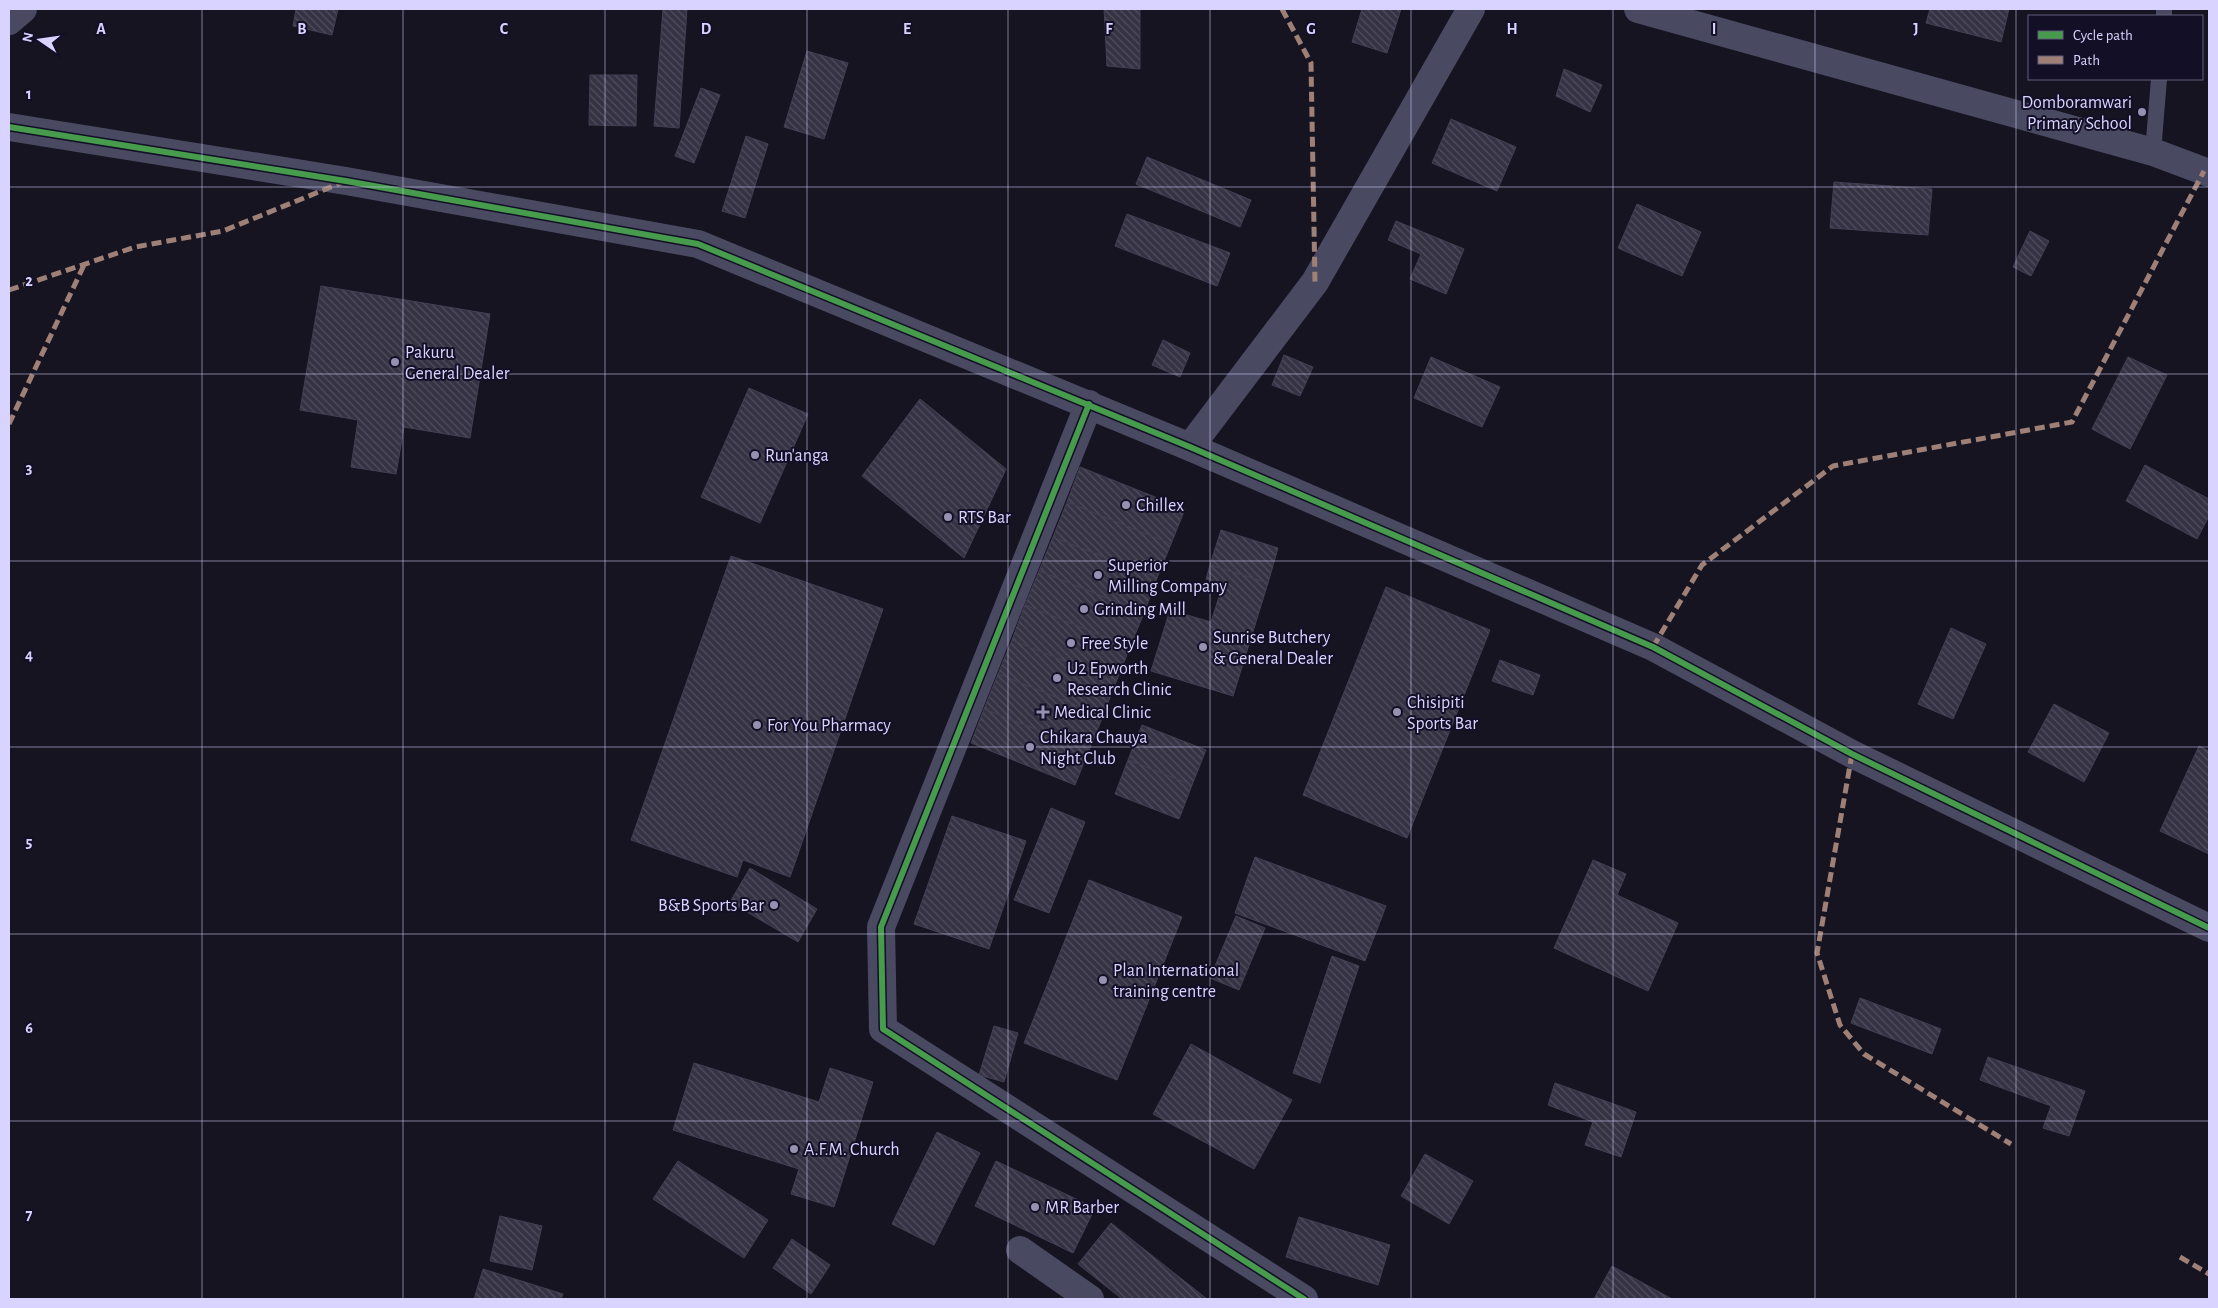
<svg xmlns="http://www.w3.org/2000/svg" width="2218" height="1308" font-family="'Alegreya Sans',sans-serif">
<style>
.building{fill:url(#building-back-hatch);stroke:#433f54}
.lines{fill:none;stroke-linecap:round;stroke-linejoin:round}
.service{stroke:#4a4962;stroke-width:16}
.minor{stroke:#4a4962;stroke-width:28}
.tertiary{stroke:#4a4962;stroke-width:28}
.quiet{stroke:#9e8076;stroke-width:5;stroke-dasharray:10 5;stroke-linecap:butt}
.cycleway-casing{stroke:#130f26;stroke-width:9}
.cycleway{stroke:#469c4c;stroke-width:6}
.grid{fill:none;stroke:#d9d4ff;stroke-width:1;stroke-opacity:0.55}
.poi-dot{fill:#9591b1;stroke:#130f26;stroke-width:2}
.labels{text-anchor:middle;stroke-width:4;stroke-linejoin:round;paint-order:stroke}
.poi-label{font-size:18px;fill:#d9d4ff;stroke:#130f26;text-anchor:start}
.grid-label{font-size:16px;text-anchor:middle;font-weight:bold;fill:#d9d4ff;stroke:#130f26;stroke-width:4;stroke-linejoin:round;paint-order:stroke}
</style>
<defs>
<pattern id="building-back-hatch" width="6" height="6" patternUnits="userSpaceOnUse" patternTransform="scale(1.25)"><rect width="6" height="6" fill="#343243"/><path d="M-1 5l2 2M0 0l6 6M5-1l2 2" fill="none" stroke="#514f5f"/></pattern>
</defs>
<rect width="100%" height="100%" fill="#161421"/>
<g class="building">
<path d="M296,9H338L332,35L293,26Z"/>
<path d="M663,9H687L679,128L654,126Z"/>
<path d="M1104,9H1140V69L1107,66Z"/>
<path d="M1362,9H1401L1387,53L1352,42Z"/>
<path d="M1930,9H2009L2001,42L1926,23Z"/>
<path d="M807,51L848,63L824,139L784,127Z"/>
<path d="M1564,69L1602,85L1590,112L1556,96Z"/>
<path d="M590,75H637L636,126L589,125Z"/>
<path d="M701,88L720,95L694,163L675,156Z"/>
<path d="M1451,119L1516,147L1497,191L1432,163Z"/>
<path d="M746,136L768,144L745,218L722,211Z"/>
<path d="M1147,157L1251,200L1240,227L1136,184Z"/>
<path d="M1834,182L1932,189L1928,235L1830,228Z"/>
<path d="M1637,204L1701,232L1682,276L1618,248Z"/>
<path d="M1127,214L1230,253L1217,286L1115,246Z"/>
<path d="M1396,221L1464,249L1446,294L1410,279L1421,254L1388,240Z"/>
<path d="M2030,231L2049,241L2031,276L2013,267Z"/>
<path d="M321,286L490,314L470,438L404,427L396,474L351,467L358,420L300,410Z"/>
<path d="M1163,340L1190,353L1180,377L1152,365Z"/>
<path d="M1284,355L1313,367L1300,396L1272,385Z"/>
<path d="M1431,357L1500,387L1482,427L1414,398Z"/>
<path d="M2128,357L2167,375L2130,449L2092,429Z"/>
<path d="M749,388L808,414L760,523L701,497Z"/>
<path d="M920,399L1006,469L964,558L862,476Z"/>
<path d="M2145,465L2209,499V516L2197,539L2126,501Z"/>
<path d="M1080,467L1185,509L1171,544L1067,502Z"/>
<path d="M1067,502L1171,544L1157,578L1053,537Z"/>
<path d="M1221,530L1278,548L1268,583L1210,565Z"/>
<path d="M1053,537L1157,578L1144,613L1039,571Z"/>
<path d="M731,556L883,609L790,877L743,860L737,877L631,840Z"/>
<path d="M1210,565L1268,583L1233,696L1151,671L1170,610L1211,622L1223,584L1206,579Z"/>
<path d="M1039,571L1144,613L1130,647L1025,605Z"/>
<path d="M1386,587L1490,630L1407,838L1303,795Z"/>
<path d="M1025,605L1130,647L1116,682L1012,640Z"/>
<path d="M1951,628L1986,644L1953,719L1918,704Z"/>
<path d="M1012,640L1116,682L1103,716L998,674Z"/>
<path d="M1500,660L1540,675L1533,695L1492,681Z"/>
<path d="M998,674L1103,716L1089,750L984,709Z"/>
<path d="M2054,704L2109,733L2084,782L2028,752Z"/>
<path d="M984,709L1089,750L1075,785L971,743Z"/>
<path d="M1142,725L1206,750L1192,785L1128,760Z"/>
<path d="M2199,746L2209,751V854L2160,831Z"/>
<path d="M1128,760L1192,785L1179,819L1115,794Z"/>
<path d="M1051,808L1085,822L1049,913L1014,900Z"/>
<path d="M952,816L1026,841L989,949L914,924Z"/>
<path d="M1255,857L1386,906L1365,961L1235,913Z"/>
<path d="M1593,860L1626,874L1617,895L1678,923L1648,991L1554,948Z"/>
<path d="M750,868L817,909L798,942L730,902Z"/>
<path d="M1089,880L1182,917L1117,1080L1024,1043Z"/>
<path d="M1236,916L1265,928L1239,990L1210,978Z"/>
<path d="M1332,956L1359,966L1320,1083L1293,1073Z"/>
<path d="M1860,998L1941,1029L1932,1054L1851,1023Z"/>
<path d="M994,1026L1018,1033L1004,1082L979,1075Z"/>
<path d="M1191,1044L1292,1100L1254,1169L1153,1114Z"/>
<path d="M1988,1057L2085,1091L2069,1136L2043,1128L2051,1106L1980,1080Z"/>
<path d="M694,1063L819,1102L830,1068L873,1082L834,1207L791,1194L799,1169L673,1130Z"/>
<path d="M1555,1083L1636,1112L1621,1157L1585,1145L1593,1122L1548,1105Z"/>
<path d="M937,1132L980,1153L934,1245L892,1224Z"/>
<path d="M1425,1154L1473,1181L1449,1224L1401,1196Z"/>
<path d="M678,1161L768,1220L744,1258L653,1199Z"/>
<path d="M996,1161L1095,1208L1073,1253L975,1206Z"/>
<path d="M500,1216L542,1226L532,1270L490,1261Z"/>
<path d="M1299,1217L1390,1245L1378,1285L1286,1257Z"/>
<path d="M1111,1223L1207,1299H1122L1078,1264Z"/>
<path d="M792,1239L830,1265L811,1294L773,1268Z"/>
<path d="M1612,1266L1672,1299H1594Z"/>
<path d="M483,1269L563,1294L561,1299H474Z"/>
</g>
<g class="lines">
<g class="service">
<path d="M2164,16V9"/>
<path d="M2153,152L2159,79"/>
</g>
<g class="minor">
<path d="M1638,9L2153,152L2209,173"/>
<path d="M9,21L23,9"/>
<path d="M1089,404L881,927L883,1029L1304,1299"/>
<path d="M1190,447L1315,282L1471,9"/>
<path d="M1020,1250L1090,1299"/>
</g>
<path class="tertiary" d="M9,127L346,181L698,244L1190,447L1653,647L1852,754L2209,928"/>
<g class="quiet">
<path d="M1282,9L1311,63L1315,282"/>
<path d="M9,290L135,247L223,231L343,182"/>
<path d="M9,424L85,263"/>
<path d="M1653,647L1702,565L1833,466L2072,422L2204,171"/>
<path d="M1852,754L1817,953L1840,1025L1864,1054L2011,1144"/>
<path d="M2180,1257L2209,1274"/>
</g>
<defs>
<g id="cycleway">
<path d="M9,127L346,181L698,244L1190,447L1653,647L1852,754L2209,928"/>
<path d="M1089,404L881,927L883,1029L1304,1299"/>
</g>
</defs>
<use href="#cycleway" class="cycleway-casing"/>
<use href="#cycleway" class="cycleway"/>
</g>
<path class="grid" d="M202,9V1299M403,9V1299M605,9V1299M807,9V1299M1008,9V1299M1210,9V1299M1411,9V1299M1613,9V1299M1815,9V1299M2016,9V1299M9,187H2209M9,374H2209M9,561H2209M9,747H2209M9,934H2209M9,1121H2209"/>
<g class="poi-dot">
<circle cx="2142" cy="112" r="5"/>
<circle cx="395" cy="362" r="5"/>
<circle cx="755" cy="455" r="5"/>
<circle cx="1126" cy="505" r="5"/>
<circle cx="948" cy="517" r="5"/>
<circle cx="1098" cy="575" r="5"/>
<circle cx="1084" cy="609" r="5"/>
<circle cx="1071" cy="643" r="5"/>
<circle cx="1203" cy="647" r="5"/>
<circle cx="1057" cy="678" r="5"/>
<path d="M1040.5 704.5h5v5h5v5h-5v5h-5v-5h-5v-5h5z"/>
<circle cx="1397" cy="712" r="5"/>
<circle cx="757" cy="725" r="5"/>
<circle cx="1030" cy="747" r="5"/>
<circle cx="774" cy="905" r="5"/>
<circle cx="1103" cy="980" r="5"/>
<circle cx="794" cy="1149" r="5"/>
<circle cx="1035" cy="1207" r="5"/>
</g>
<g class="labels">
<g class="poi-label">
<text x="2132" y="108" text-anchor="end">Domboramwari<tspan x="2132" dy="21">Primary School</tspan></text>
<text x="405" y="358">Pakuru<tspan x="405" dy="21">General Dealer</tspan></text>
<text x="765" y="461">Run'anga</text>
<text x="1136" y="511">Chillex</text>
<text x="958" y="523">RTS Bar</text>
<text x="1108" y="571">Superior<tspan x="1108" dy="21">Milling Company</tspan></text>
<text x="1094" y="615">Grinding Mill</text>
<text x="1213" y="643">Sunrise Butchery<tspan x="1213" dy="21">&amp; General Dealer</tspan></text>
<text x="1081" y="649">Free Style</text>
<text x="1067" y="674">U2 Epworth<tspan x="1067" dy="21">Research Clinic</tspan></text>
<text x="1407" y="708">Chisipiti<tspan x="1407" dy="21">Sports Bar</tspan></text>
<text x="1054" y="718">Medical Clinic</text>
<text x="767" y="731">For You Pharmacy</text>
<text x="1040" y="743">Chikara Chauya<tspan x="1040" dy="21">Night Club</tspan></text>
<text x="764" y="911" text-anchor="end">B&amp;B Sports Bar</text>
<text x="1113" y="976">Plan International<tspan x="1113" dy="21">training centre</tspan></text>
<text x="804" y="1155">A.F.M. Church</text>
<text x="1045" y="1213">MR Barber</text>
</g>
</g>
<g class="grid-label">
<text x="101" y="34">A</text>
<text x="302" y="34">B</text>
<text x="504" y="34">C</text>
<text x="706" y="34">D</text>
<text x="907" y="34">E</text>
<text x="1109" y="34">F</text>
<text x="1311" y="34">G</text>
<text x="1512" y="34">H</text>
<text x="1714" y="34">I</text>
<text x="1916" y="34">J</text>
<text x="29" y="99">1</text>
<text x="29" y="286">2</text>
<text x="29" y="473">3</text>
<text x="29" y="660">4</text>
<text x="29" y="847">5</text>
<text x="29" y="1033">6</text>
<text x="29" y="1220">7</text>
</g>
<rect width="2218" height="1308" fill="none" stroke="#d9d4ff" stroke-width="20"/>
<rect x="2028" y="15" width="175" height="65" fill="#130f26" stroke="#625e7d"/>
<rect x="2038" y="31" width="25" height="8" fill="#469c4c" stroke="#625e7d"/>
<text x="2073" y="40" font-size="15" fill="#d9d4ff">Cycle path</text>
<rect x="2038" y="56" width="25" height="8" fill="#9e8076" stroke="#625e7d"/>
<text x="2073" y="65" font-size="15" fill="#d9d4ff">Path</text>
<g transform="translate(40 40) rotate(283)" stroke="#130f26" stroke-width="4" paint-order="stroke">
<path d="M0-4L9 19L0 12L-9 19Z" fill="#d9d4ff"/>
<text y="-8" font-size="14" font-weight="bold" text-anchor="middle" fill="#d9d4ff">N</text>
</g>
</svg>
